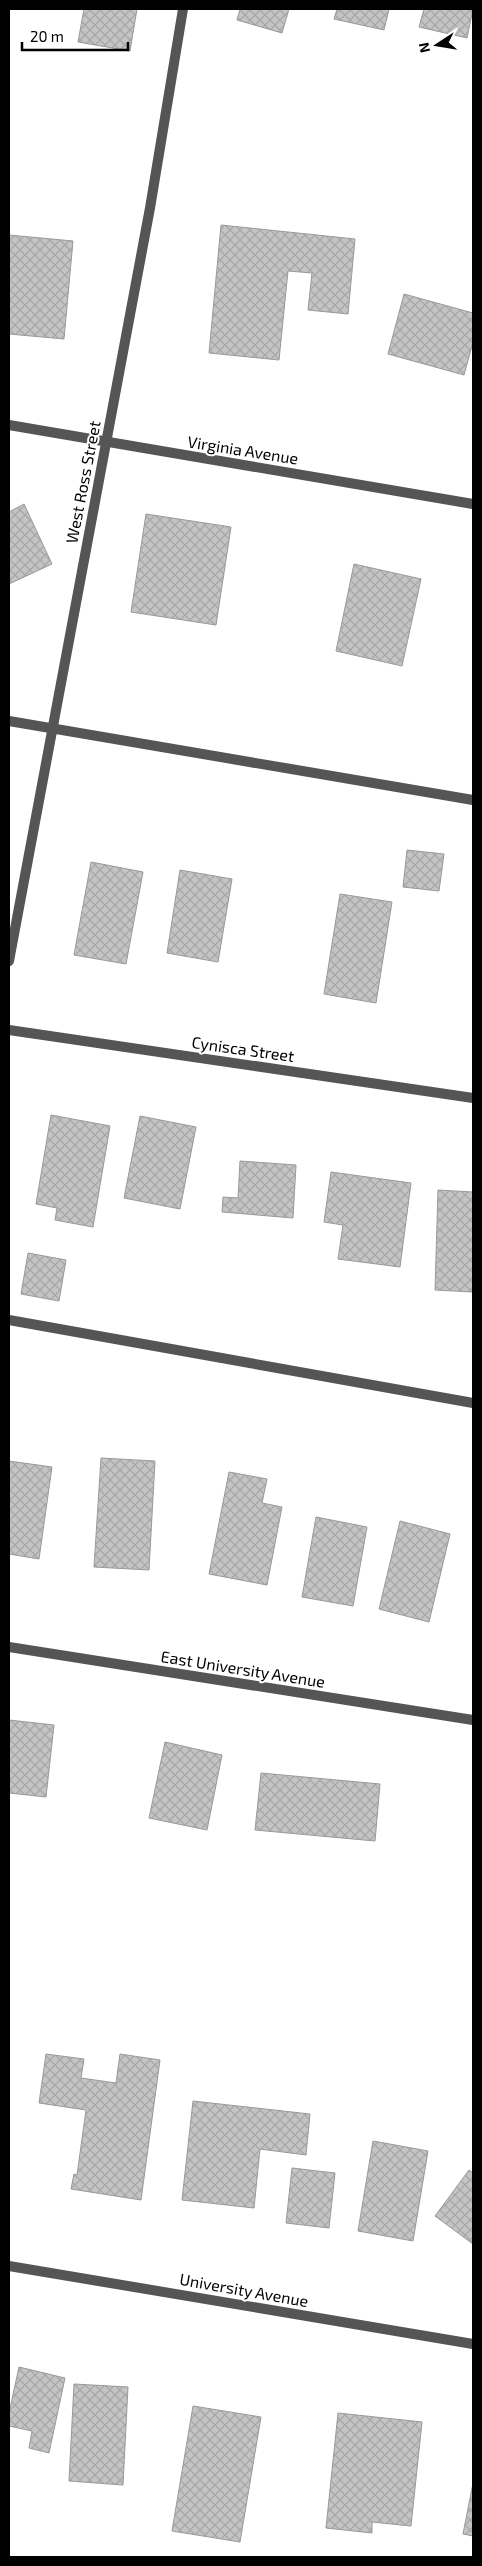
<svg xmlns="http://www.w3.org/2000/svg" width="482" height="2566" font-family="'Exo 2',sans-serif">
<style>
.building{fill:url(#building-cross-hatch);stroke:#999}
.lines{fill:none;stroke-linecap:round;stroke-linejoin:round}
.service{stroke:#555;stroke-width:10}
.minor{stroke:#555;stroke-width:10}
.tertiary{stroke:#555;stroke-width:10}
.labels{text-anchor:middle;stroke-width:4;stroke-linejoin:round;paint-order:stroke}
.street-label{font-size:16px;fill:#000;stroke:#fff}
</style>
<defs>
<pattern id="building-cross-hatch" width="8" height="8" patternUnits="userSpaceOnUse" patternTransform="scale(1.25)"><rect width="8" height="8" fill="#c4c4c4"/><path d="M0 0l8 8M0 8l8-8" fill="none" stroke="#a7a7a7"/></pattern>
</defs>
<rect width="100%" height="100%" fill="#fff"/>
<g class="building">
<path d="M84,9H137L130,51L78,42Z"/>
<path d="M240,9H289L282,33L237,20Z"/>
<path d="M337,9H389L384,30L334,19Z"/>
<path d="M424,9H473L467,38L419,27Z"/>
<path d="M221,225L355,239L348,314L308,310L312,273L288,271L279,360L209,353Z"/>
<path d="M9,235L73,241L64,339L9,334Z"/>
<path d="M404,294L473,313V342L464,375L388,354Z"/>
<path d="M24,504L52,564L9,584V512Z"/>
<path d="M146,514L231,527L216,625L131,612Z"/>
<path d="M354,564L421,579L402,666L336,651Z"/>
<path d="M407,850L444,854L439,891L403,887Z"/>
<path d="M91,862L143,872L126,964L74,955Z"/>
<path d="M180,870L232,879L218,962L167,953Z"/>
<path d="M340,894L392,902L376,1003L324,994Z"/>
<path d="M51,1115L110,1126L93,1227L55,1220L57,1208L36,1204Z"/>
<path d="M140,1116L196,1127L180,1209L124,1198Z"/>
<path d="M240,1161L296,1165L293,1218L222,1212L223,1197L238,1198Z"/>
<path d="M331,1172L411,1183L400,1267L338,1259L343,1225L324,1222Z"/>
<path d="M438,1190L473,1192V1292L435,1290Z"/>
<path d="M28,1253L66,1260L59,1301L21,1294Z"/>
<path d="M101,1458L155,1461L149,1570L94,1567Z"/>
<path d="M9,1461L52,1467L39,1559L9,1554Z"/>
<path d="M229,1472L267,1479L262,1503L282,1507L267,1585L209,1574Z"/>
<path d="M316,1517L367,1527L353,1606L302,1597Z"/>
<path d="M400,1521L450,1534L429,1622L379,1609Z"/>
<path d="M9,1720L54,1725L46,1797L9,1793Z"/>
<path d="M165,1742L222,1755L207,1830L149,1818Z"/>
<path d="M261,1773L380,1784L375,1841L255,1830Z"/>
<path d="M46,2054L84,2059L81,2078L116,2083L120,2054L160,2060L141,2200L71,2189L74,2174L77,2175L86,2110L39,2103Z"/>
<path d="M193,2101L310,2114L306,2155L260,2149L254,2208L182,2200Z"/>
<path d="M373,2141L428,2151L413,2241L358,2231Z"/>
<path d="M292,2168L335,2173L329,2228L286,2223Z"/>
<path d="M469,2170L473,2173V2244L435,2216Z"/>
<path d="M19,2367L65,2378L49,2453L29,2448L32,2431L9,2426V2413Z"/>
<path d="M74,2384L128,2387L123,2485L69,2481Z"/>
<path d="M193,2406L261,2417L240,2542L172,2531Z"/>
<path d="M338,2413L422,2422L411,2526L372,2522V2533L326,2528Z"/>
<path d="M473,2483V2536L463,2534Z"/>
</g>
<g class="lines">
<g class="service">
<path d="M9,721L473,800"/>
<path d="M9,1320L473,1403"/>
</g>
<g class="minor">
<path d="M9,425L473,504"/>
<path d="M9,1030L473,1098"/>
<path d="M9,1647L473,1720"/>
<path d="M9,2266L473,2344"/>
</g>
<path class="tertiary" d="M9,961L150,208L183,9"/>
</g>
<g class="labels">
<g class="street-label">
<text transform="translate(243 450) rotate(9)" y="6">Virginia Avenue</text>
<text transform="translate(83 482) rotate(-79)" y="6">West Ross Street</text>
<text transform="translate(243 1049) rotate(8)" y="6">Cynisca Street</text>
<text transform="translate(243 1669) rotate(9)" y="6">East University Avenue</text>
<text transform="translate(244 2290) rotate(10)" y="6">University Avenue</text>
</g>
</g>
<rect width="482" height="2566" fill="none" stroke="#000000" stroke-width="20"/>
<g transform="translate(437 45) rotate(258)" stroke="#ffffff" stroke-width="4" paint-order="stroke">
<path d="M0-4L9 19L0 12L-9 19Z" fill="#000000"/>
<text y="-8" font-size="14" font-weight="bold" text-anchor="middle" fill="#000000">N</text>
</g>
<path d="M22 42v8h106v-8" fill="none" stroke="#000000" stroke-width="2.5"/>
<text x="30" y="42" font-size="15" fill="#000000" stroke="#ffffff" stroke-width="4" paint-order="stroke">20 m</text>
</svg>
